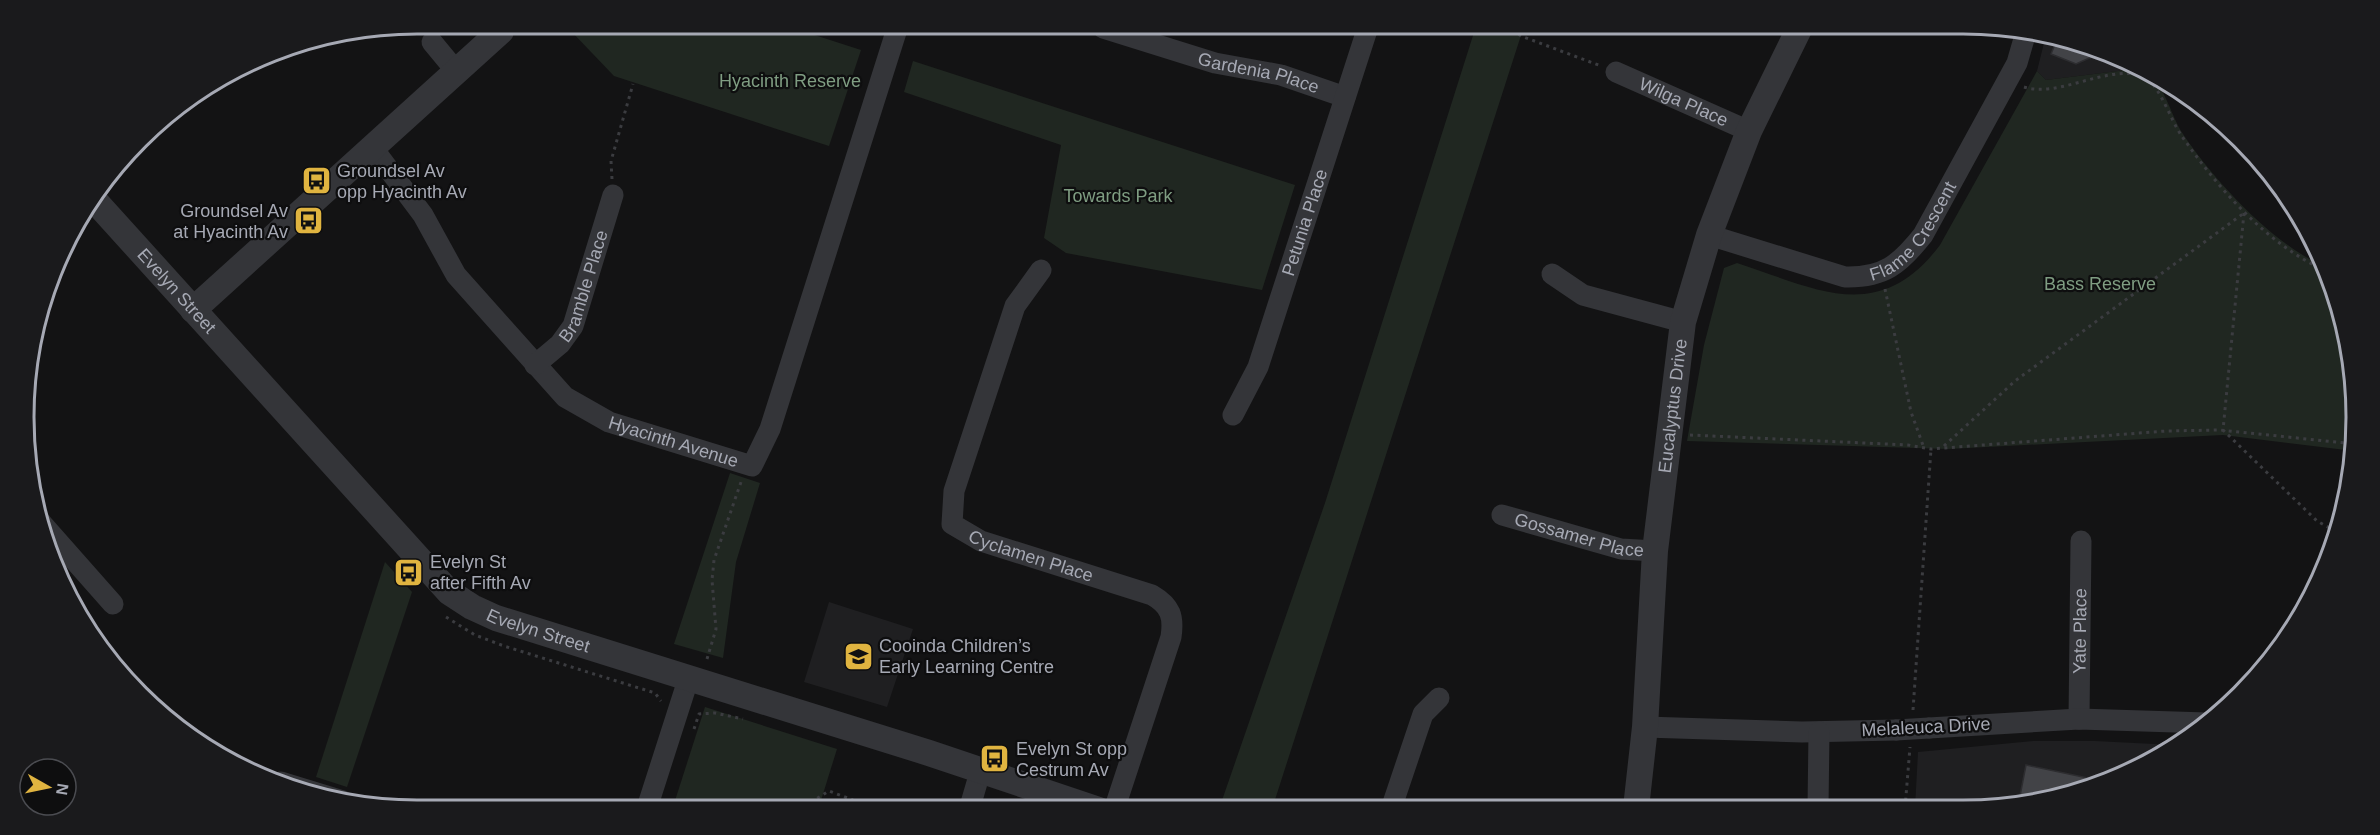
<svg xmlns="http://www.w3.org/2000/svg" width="2380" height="835" font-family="Helvetica,sans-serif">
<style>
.built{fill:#1f1f21}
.green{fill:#202721}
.building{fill:#424347;stroke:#2d2d30;stroke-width:1.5}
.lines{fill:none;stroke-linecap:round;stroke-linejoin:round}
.path{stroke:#3b3c40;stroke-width:3;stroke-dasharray:3 4.5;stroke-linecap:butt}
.minor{stroke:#343539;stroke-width:21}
.tertiary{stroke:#343539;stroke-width:26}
.minor-bridge{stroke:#343539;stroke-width:21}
.labels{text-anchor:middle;stroke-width:4.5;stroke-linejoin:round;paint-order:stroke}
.street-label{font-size:18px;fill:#a6a9b4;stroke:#0e0e0f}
.park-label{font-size:18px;fill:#7f9d82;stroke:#0e0e0f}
.poi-label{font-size:18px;fill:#a6a9b4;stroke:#0e0e0f;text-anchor:start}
.rim{fill:none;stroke:#a6a9b4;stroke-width:3}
</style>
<rect width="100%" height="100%" fill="#131314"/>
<g class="built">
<path d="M2046,35L2064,37L2142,68L2046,80L2037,71Z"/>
<path d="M829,602L913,629L887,707L804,682Z"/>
<path d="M2033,741H2095L2174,745L2136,771L2014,808H1915L1918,752Z"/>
</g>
<g class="green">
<path d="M1476,26H1524L1272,809H1219L1325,503Z"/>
<path d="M796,29L861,50L829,146L614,76L570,30Z"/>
<path d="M913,61L1295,185L1262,290L1066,253L1044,238L1061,145L904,92Z"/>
<path d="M2142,68C2165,82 2169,113 2183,134C2213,179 2273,245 2324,266C2346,314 2363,398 2354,451L2223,435L1948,449L1687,441L1704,345L1724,268L1737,263C1817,289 1879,326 1940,245L2037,71L2046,80Z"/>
<path d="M730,473L760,483L736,562L723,658L674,644Z"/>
<path d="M385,562L412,592L347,787L316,777Z"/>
<path d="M705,707L837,749L818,810H672Z"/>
</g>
<g class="building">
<path d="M2058,37H2064L2103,52L2076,64L2051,54Z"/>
<path d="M2026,765L2102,781L2018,806Z"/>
</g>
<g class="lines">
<g class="path">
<path d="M1506,26L1521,36L1601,66"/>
<path d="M2024,87C2058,98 2104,66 2141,75C2158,80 2171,121 2181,135C2218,188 2266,244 2326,271"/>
<path d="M612,179L611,161L633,84"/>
<path d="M2244,213L2223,430L2317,521L2337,532"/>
<path d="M1885,289L1911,412L1924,448"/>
<path d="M1690,435L1908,445L1931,449L2166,431L2220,430L2355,444"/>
<path d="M1944,446L2015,381L2244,213"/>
<path d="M446,617L475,635L504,646L655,693L661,701"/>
<path d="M707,659L716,629L712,580L714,560L741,482"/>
<path d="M1913,710L1931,449"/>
<path d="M694,729L699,714L715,713L743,719"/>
<path d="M1905,808L1910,747"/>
<path d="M798,810L829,791L853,800"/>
</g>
<g class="minor">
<path id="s1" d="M1103,28L1215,63L1281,75L1345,97"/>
<path d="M432,42L456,71"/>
<path id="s2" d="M1616,72L1749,131"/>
<path id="s3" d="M372,147L423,215L456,275L565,397L609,422L752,466L770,429L897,29"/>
<path id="s4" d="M1709,235L1845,277C1884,278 1900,264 1923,235L2017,63L2026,32"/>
<path id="s5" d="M1041,270L1015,306L954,491L952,524L981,541L1152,595C1171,606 1174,617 1171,637L1114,810"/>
<path d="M1552,274L1583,295L1683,322"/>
<path id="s6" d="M535,365L560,344L573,326L613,195"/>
<path id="s7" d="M1233,415L1258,367L1368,27"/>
<path id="s8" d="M1502,515L1621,549L1655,551"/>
<path d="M37,518L113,604"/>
<path id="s9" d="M2079,719L2081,541"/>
<path d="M1645,727L1802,732L1896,730"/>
<path d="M1929,728L2079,719L2207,723"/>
<path d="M281,782L343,801"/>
<path d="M1818,808L1819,732"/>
<path d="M1391,809L1423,714L1439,698"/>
<path d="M969,810L981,769"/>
<path d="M646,811L689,677"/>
</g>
<g class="tertiary">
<path id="s10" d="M96,202L449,592L472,607L496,618L929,753L1099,810"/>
<path d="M193,310L501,31"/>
<path id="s11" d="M1636,808L1645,727L1655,551L1683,322L1709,235L1749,131L1801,25"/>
</g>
<path class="minor-bridge" d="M1896,730L1929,728"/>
</g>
<defs>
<symbol id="bus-square" viewBox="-11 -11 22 22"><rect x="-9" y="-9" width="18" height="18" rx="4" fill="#e0b440" stroke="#0e0e0f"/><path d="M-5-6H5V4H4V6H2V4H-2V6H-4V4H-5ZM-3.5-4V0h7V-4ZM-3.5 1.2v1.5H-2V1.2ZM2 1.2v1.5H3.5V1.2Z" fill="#111"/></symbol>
<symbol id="school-square" viewBox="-11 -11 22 22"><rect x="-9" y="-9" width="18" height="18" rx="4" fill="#e0b440" stroke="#0e0e0f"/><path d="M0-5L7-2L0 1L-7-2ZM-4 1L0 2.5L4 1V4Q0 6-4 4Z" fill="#111"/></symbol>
</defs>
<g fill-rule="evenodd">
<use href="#bus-square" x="300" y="164" width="33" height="33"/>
<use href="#bus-square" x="292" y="204" width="33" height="33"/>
<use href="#bus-square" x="392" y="556" width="33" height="33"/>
<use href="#school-square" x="842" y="640" width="33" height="33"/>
<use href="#bus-square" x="978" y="742" width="33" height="33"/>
</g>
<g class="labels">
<g class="street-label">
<text dy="6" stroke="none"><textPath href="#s1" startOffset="162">Gardenia Place</textPath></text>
<text dy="6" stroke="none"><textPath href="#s2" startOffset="74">Wilga Place</textPath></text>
<text dy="6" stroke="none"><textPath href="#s7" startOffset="206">Petunia Place</textPath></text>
<text dy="6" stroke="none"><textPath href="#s4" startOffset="231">Flame Crescent</textPath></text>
<text dy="6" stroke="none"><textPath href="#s6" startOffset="96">Bramble Place</textPath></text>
<text dy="6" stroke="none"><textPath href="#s10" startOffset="120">Evelyn Street</textPath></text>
<text dy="6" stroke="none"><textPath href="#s11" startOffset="404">Eucalyptus Drive</textPath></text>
<text dy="6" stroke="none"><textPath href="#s3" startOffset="435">Hyacinth Avenue</textPath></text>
<text dy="6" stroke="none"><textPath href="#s8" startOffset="80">Gossamer Place</textPath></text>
<text dy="6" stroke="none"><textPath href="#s5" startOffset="358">Cyclamen Place</textPath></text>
<text dy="6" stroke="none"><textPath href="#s10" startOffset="624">Evelyn Street</textPath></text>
<text dy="6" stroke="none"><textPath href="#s9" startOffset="88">Yate Place</textPath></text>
<text transform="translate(1926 727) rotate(-3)" y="6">Melaleuca Drive</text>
</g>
<g class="park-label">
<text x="790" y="87">Hyacinth Reserve</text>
<text x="1118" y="202">Towards Park</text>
<text x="2100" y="290">Bass Reserve</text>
</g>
<g class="poi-label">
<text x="337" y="177">Groundsel Av<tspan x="337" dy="21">opp Hyacinth Av</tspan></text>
<text x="288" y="217" text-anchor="end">Groundsel Av<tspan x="288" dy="21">at Hyacinth Av</tspan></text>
<text x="430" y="568">Evelyn St<tspan x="430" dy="21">after Fifth Av</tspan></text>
<text x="879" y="652">Cooinda Children’s<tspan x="879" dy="21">Early Learning Centre</tspan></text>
<text x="1016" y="755">Evelyn St opp<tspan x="1016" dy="21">Cestrum Av</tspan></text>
</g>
</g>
<path d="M0 0H2380V835H0ZM417 34H1963A383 383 0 0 1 2346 417V417A383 383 0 0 1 1963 800H417A383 383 0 0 1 34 417V417A383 383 0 0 1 417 34Z" fill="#1a1a1c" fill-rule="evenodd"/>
<path class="rim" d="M417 34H1963A383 383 0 0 1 2346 417V417A383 383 0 0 1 1963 800H417A383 383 0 0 1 34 417V417A383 383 0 0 1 417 34Z"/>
<g transform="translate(48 787) rotate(99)"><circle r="28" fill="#0e0e0f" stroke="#4b4c51" stroke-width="1.5"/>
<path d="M0-4.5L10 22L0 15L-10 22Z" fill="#e0b440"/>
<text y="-9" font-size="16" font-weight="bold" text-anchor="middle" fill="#a6a9b4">N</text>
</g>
</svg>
